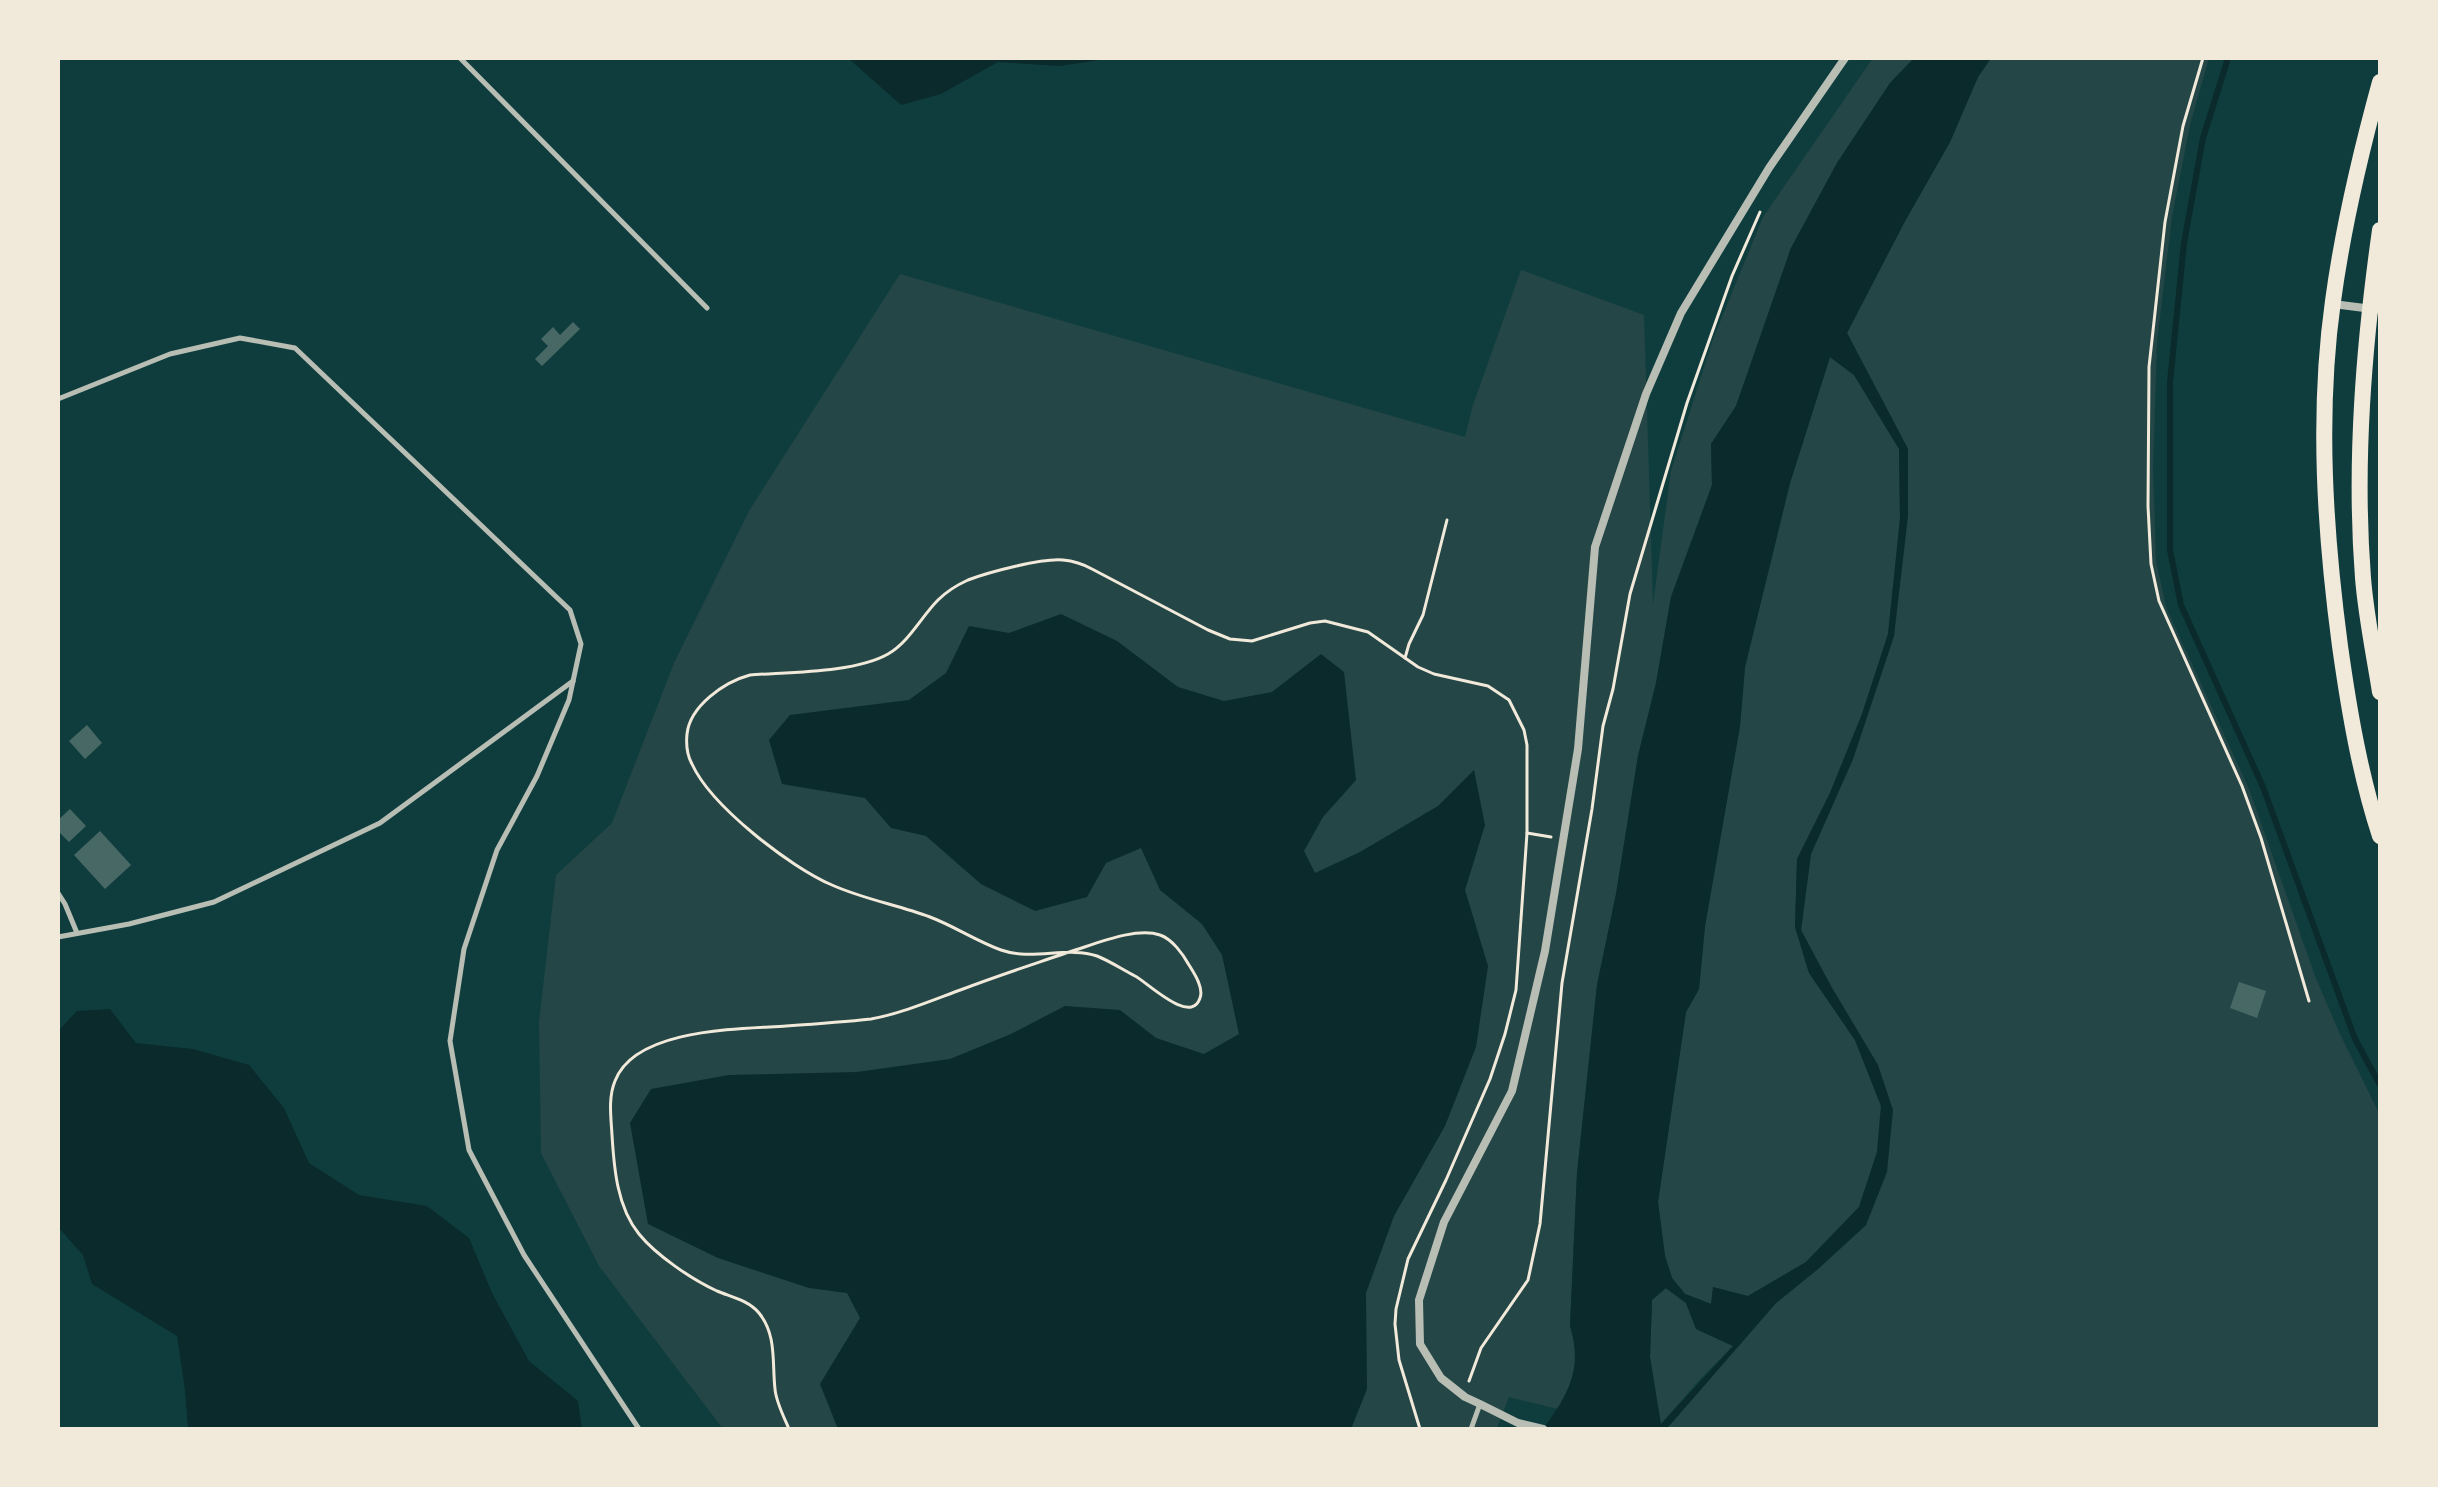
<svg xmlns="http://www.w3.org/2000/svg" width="2438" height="1487" font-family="Merriweather,serif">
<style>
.green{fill:#244646}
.water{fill:#0a2a2b;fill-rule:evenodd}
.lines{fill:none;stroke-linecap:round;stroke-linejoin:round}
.stream{stroke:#0a2a2b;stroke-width:6}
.building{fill:#486865}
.path{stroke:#f1e9da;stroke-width:3}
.service{stroke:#b8beb3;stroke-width:5}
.minor{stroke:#b8beb3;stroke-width:8}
.primary{stroke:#f1e9da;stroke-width:16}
</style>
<rect width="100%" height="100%" fill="#0f3d3e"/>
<g class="green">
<path d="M1873,58H1914L1890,83L1837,163L1791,248L1736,406L1711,444L1712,485L1671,597L1656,683L1638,756L1616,894L1597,985L1577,1173L1570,1326C1581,1362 1575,1376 1558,1409L1509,1397L1497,1428L1501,1429H723L599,1266L541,1153L539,1022L556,875L612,823L674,663L749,511L900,274L1465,437L1473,405L1521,270L1644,315L1653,604L1671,471L1713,339L1763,217Z"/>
<path d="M1991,58H2209L2190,125L2172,217L2157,342L2153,468L2156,561L2166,607L2249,789L2315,976L2339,1032L2380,1115V1429H1663L1669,1426L1776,1303L1818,1269L1866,1225L1893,1110L1801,930L1811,854L1853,759L1894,636L1908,449L1847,333L1904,223L1950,142L1978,77Z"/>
<path d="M1830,357L1854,375L1899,449L1900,519L1888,634L1862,714L1830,793L1797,859L1795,927L1809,973L1855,1040L1881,1106L1877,1152L1859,1207L1806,1262L1748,1296L1712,1304L1685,1294L1672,1278L1665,1256L1658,1202L1686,1012L1699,989L1705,926L1740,726L1745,667L1790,483Z"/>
<path d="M1665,1288L1686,1303L1696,1329L1733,1346L1701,1378L1660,1425L1650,1357L1652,1300Z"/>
</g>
<g class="water">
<path d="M848,58H1113L1060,66L998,62L941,94L901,105Z"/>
<path d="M1914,58H1991L1978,77L1950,142L1904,223L1847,333L1908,449V516L1894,636L1853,759L1811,854L1801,930L1831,986L1878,1065L1893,1110L1887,1172L1866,1225L1818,1269L1776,1303L1669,1426L1663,1429H1543C1569,1394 1583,1369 1570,1326L1577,1173L1597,985L1616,894L1638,756L1656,683L1671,597L1712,485L1711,444L1736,406L1791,248L1837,163L1890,83ZM1830,357L1854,375L1899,449L1900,519L1888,634L1862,714L1830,793L1797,859L1795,927L1809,973L1855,1040L1881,1106L1877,1152L1859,1207L1806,1262L1748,1296L1713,1287L1711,1304L1685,1294L1672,1278L1665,1256L1658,1202L1686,1012L1699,989L1705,926L1740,726L1745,667L1790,483ZM1666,1288L1686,1303L1696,1329L1733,1346L1661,1424L1650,1357L1652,1300Z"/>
<path d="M1061,614L1117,641L1178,687L1224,701L1272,692L1321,654L1344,672L1356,780L1323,817L1304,851L1315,873L1360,852L1438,806L1474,770L1485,825L1465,890L1488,966L1476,1047L1445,1126L1394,1216L1366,1293L1367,1389L1351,1429H838L820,1384L860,1318L847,1293L809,1288L718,1258L648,1224L630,1123L651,1089L729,1075L857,1072L950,1059L1011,1034L1065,1006L1120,1010L1156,1038L1204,1054L1239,1034L1222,955L1202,924L1160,890L1141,848L1106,863L1087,897L1035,911L981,884L926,836L891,828L865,798L782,784L769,740L790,715L909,700L946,673L969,626L1009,633Z"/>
<path d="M110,1009L136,1043L193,1049L249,1065L284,1108L309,1163L359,1195L427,1206L469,1238L492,1293L529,1361L578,1401L582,1429H188L185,1390L177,1336L92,1284L83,1255L58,1227V1031L77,1011Z"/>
</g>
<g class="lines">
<path class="stream" d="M2228,58L2203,138L2184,243L2170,382V550L2181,605L2263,787L2355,1039L2380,1085"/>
</g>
<g class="building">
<path d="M573,322L580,329L542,366L535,359L548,346L541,339L553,327L560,335Z"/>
<path d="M87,725L102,743L85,759L69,741Z"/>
<path d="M70,809L86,826L69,842L58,831V820Z"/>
<path d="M100,831L131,865L105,889L74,855Z"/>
<path d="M2239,982L2266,991L2257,1018L2230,1008Z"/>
</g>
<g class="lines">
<g class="path">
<path d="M2203,58L2183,126L2165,222L2149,367L2148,506L2151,564L2159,601L2242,786L2261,838L2309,1001"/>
<path d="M1405,658L1409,644L1423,615L1447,520"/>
<path d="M1527,833L1551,837"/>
<path d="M1469,1381L1481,1348L1528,1280L1540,1224L1562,983L1592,809L1603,726L1613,689L1630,594L1687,403L1732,276L1760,212"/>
<path d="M789,1429C784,1417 776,1402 775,1389C772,1363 777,1335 759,1313C748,1300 731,1297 717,1291C691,1279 656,1255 639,1234C617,1207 614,1168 612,1135C611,1117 608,1098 615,1081C635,1028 740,1029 786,1026C815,1024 843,1022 871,1019C903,1013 933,1000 963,989C997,976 1031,965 1066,953C1091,946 1135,926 1160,935C1172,939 1183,954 1189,965C1194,973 1204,988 1200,998C1191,1026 1147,982 1135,976C1123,970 1110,961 1097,956C1068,946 1032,961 1001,950C976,941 954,926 930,917C898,905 863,899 832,885C790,867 711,806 692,764C687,755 686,744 687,734C690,706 724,682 750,675C788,672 855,673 888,654C909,642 921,617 938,600C946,592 957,585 968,580C989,572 1042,558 1063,560C1074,561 1083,564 1092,569L1208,630L1230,639L1252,641L1310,623L1325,621L1368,632L1418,667L1434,674L1488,686L1509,700L1524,730L1527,745V833L1516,990L1505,1034L1490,1079L1446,1180L1408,1259L1396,1309L1395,1324L1399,1360L1420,1429"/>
</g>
<g class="service">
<path d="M460,58L707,308"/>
<path d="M58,399L170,354L240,338L295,348L570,610L581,644L569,700L537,776L497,850L464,949L450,1041L469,1150L524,1255L639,1429"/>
<path d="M58,893L65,904L77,933"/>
<path d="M58,937L129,924L214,902L380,823L573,681"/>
<path d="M1471,1429L1480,1404"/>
</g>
<g class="minor">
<path d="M2333,304L2380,310"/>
<path d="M1543,1429L1518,1423L1480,1404L1465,1397L1441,1378L1420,1344L1419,1300L1444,1222L1512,1091L1545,951L1578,749L1595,547L1646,394L1681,313L1769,168L1845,58"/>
</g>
<g class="primary">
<path d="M2380,82C2360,155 2343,227 2333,301C2317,415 2325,533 2340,646C2349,710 2360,775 2380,836"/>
<path d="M2380,230C2364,344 2354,462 2363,578C2366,616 2374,654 2380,692"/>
</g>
</g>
<rect width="2438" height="1487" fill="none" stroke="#f1e9da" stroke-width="120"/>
</svg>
